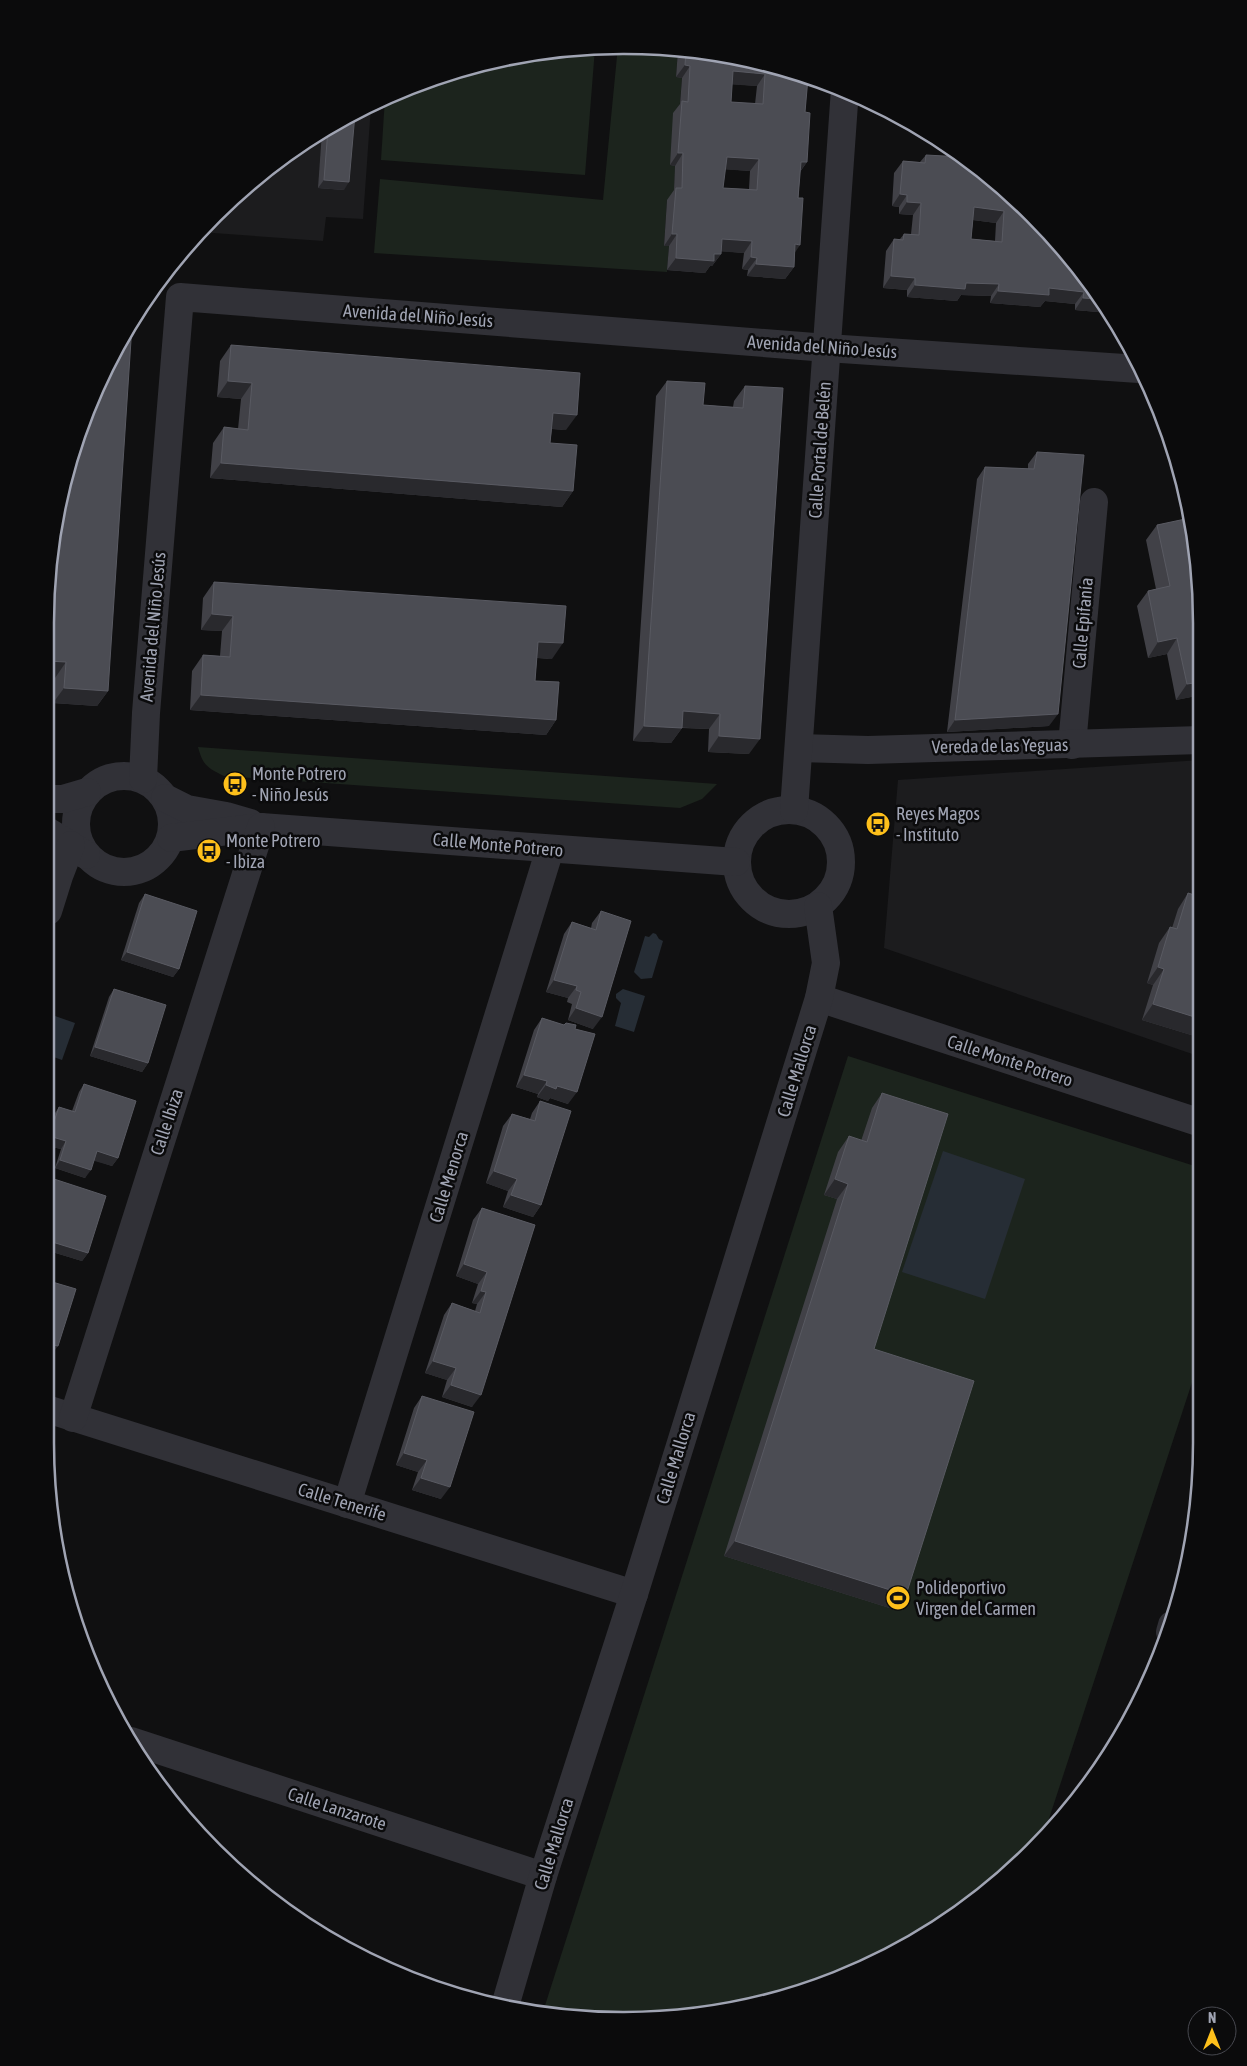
<svg xmlns="http://www.w3.org/2000/svg" width="1247" height="2066" font-family="'Asap Condensed',sans-serif">
<style>
.built{fill:#1c1c1e}
.green{fill:#1c241d}
.water{fill:#262d35}
.lines{fill:none;stroke-linecap:round;stroke-linejoin:round}
.street{stroke:#313137;stroke-width:28}
.wall{fill:#414147;fill-rule:evenodd}
.shaded-wall{fill:#29292d}
.building{fill:#4b4c53;stroke:#595a62;fill-rule:evenodd}
.labels{text-anchor:middle;stroke-width:5;stroke-linejoin:round;paint-order:stroke}
.street-label{font-size:18px;fill:#a0a4b3;stroke:#0b0b0c}
.poi-label{font-size:18px;fill:#a0a4b3;stroke:#0b0b0c;text-anchor:start}
.rim{fill:none;stroke:#a0a4b3;stroke-width:2.5}
</style>
<rect width="100%" height="100%" fill="#101011"/>
<g class="built">
<path d="M371,106L363,219L326,217L323,241L200,232L215,214L302,142Z"/>
<path d="M1201,760V1057L884,948L898,780Z"/>
</g>
<g class="green">
<path d="M624,45L678,50L676,77L682,78L679,114L670,165L675,166L674,200H667L664,246H669L667,272L374,253L380,179L603,200L618,46Z"/>
<path d="M595,48L585,175L381,160L385,98L402,89L511,56Z"/>
<path d="M198,747L717,784L702,799L680,808L224,776C208,768 203,766 198,747Z"/>
<path d="M848,1056L1201,1168V1355L1042,1840L1033,1851L975,1902L880,1961L809,1990L699,2016L623,2021L542,2015Z"/>
</g>
<g class="water">
<path d="M653,933L656,934L659,939L663,941L652,978L641,979L634,972L645,936L649,937Z"/>
<path d="M623,989L645,996L634,1032L615,1026L621,1003L616,998V994Z"/>
<path d="M55,1016L75,1023L62,1060L48,1055V1037Z"/>
<path d="M943,1151L1025,1179L985,1299L902,1272Z"/>
</g>
<g class="lines">
<g class="street">
<path d="M1072,745L1094,502"/>
<path d="M799,748L868,750L1201,740"/>
<circle cx="124" cy="824" r="48"/>
<path d="M143,779L146,713L180,297L827,348L1139,369"/>
<path d="M165,798L187,809L226,816L250,823"/>
<path d="M47,799H63L87,792"/>
<circle cx="789" cy="862" r="52"/>
<path d="M794,810L845,89"/>
<path d="M47,831L86,855"/>
<path d="M171,838L261,827L736,862"/>
<path d="M48,911L59,876L71,845"/>
<path d="M819,998L1201,1123"/>
<path d="M50,1410L634,1594"/>
<path d="M73,1418L261,827"/>
<path d="M347,1504L550,849"/>
<path d="M1170,1632L1172,1625"/>
<path d="M131,1741L543,1876"/>
<path d="M505,2006L543,1876L634,1594L819,998L826,963L818,906"/>
</g>
</g>
<g class="wall">
<path d="M678,50L737,56L811,79L807,84L805,112L807,162L800,172L794,267L785,279L747,276L748,270L742,269L744,253L721,251V254L712,266H710L705,273L667,270L669,246H664L667,200L674,190L675,166L670,165L673,113L680,104L682,78L676,77ZM732,84L757,86L755,104L731,102ZM725,169L750,171L749,189L723,188Z"/>
<path d="M355,114L344,190L318,188L322,132Z"/>
<path d="M926,155L1054,246H1062L1109,313L1075,310V304L1045,301L1040,307L990,303L991,296L961,295L957,301L907,297V290L883,288L886,251L894,239H900L904,234H911L913,215L899,214V207L892,206L894,173L903,161L920,162ZM973,220L996,223L995,241L971,239Z"/>
<path d="M231,345L566,430L552,429L550,443L573,491L562,507L210,478L213,443L224,427L238,429L241,399L217,397L220,361Z"/>
<path d="M667,381L703,405L733,407L734,401L745,386L749,754L708,752L709,729L682,728L671,743L633,741L656,396Z"/>
<path d="M1037,452L1049,726L947,732L977,479L985,467L1028,469V464Z"/>
<path d="M1182,473L1201,585V695L1176,700L1167,654L1148,658L1137,606L1148,591L1156,589L1146,540L1157,525L1189,519L1180,477Z"/>
<path d="M214,582L552,659L537,658L535,681L556,720L546,735L190,710L192,671L203,655L220,656L222,631L201,630L203,598Z"/>
<path d="M46,585L108,691L97,706L53,703L55,678H47Z"/>
<path d="M1188,893L1201,897V1038L1142,1020L1153,985L1147,983L1159,943L1170,927L1172,928L1178,909Z"/>
<path d="M145,894L179,969L173,977L121,960L139,903Z"/>
<path d="M601,911L593,1029L568,1020L572,1004L567,1002L568,998L546,992L564,934L572,922L591,928L592,923Z"/>
<path d="M114,989L148,1063L142,1072L90,1056L109,997Z"/>
<path d="M542,1018L564,1025L566,1023L575,1029L568,1104L550,1098L548,1101L537,1097L538,1094L516,1087L534,1030Z"/>
<path d="M84,1084L118,1158L112,1166L94,1160L85,1178L55,1168L61,1149L48,1146V1130L53,1116L59,1107L72,1111L79,1092Z"/>
<path d="M882,1093L874,1349L906,1595L896,1610L724,1556L837,1199L824,1195L838,1152L849,1136L861,1141L872,1108Z"/>
<path d="M540,1101L541,1205L533,1217L503,1207L508,1191L486,1183L503,1126L512,1114L530,1119L532,1113Z"/>
<path d="M54,1179L88,1253L82,1261L49,1251V1186Z"/>
<path d="M482,1208L535,1225L472,1407L442,1397L447,1380L425,1373L444,1315L452,1303L475,1311L477,1304L472,1303L478,1284L456,1276L473,1220Z"/>
<path d="M422,1396L441,1499L412,1490L418,1472L396,1465L414,1408Z"/>
</g>
<g class="shaded-wall">
<path d="M685,65L690,66L682,78L676,77Z"/>
<path d="M733,71L765,74L757,86L724,84Z"/>
<path d="M678,153H683L675,166L670,165Z"/>
<path d="M727,157L759,159L750,171L718,169Z"/>
<path d="M801,162H807L798,174Z"/>
<path d="M324,180L349,182L344,190L318,188Z"/>
<path d="M900,194L907,195L899,207L892,206Z"/>
<path d="M907,202L921,203L913,215L899,214Z"/>
<path d="M974,207L1004,211L996,223L965,219Z"/>
<path d="M672,234H677L669,246H664Z"/>
<path d="M722,239L752,241L744,253L714,251Z"/>
<path d="M795,244L800,245L792,257Z"/>
<path d="M714,254H721L712,266H710L705,273L667,270L676,258Z"/>
<path d="M751,257L757,258L748,270L742,269Z"/>
<path d="M756,264L794,267L785,279L747,276Z"/>
<path d="M891,276L915,278L907,290L883,288Z"/>
<path d="M966,283L999,284L991,296L961,295L957,301L907,297L915,285Z"/>
<path d="M1049,288L1084,292L1075,304L1045,301L1040,307L990,303L998,291Z"/>
<path d="M1083,298L1100,299L1109,313L1075,310Z"/>
<path d="M228,381L252,383L241,399L217,397Z"/>
<path d="M553,413L577,415L566,430L542,428Z"/>
<path d="M221,463L573,491L562,507L210,478Z"/>
<path d="M212,614L233,616L222,631L201,630Z"/>
<path d="M1177,638L1167,654L1148,658L1158,642Z"/>
<path d="M538,642L563,643L552,659L527,657Z"/>
<path d="M47,661L66,662L55,678H47Z"/>
<path d="M1201,682V695L1176,700L1187,684Z"/>
<path d="M64,688L108,691L97,706L53,703Z"/>
<path d="M201,695L556,720L546,735L190,710Z"/>
<path d="M683,711L720,714L709,729L672,727Z"/>
<path d="M1058,714L1049,726L947,732L955,720Z"/>
<path d="M644,726L682,728L671,743L633,741Z"/>
<path d="M719,736L760,739L749,754L708,752Z"/>
<path d="M127,952L179,969L173,977L121,960Z"/>
<path d="M1158,967L1164,969L1153,985L1147,983Z"/>
<path d="M554,980L577,986L568,998L546,992Z"/>
<path d="M1153,1004L1201,1019V1038L1142,1020Z"/>
<path d="M576,1008L602,1017L593,1029L568,1020Z"/>
<path d="M95,1047L148,1063L142,1072L90,1056Z"/>
<path d="M524,1075L547,1081L538,1094L516,1087Z"/>
<path d="M546,1085L557,1086L577,1092L568,1104L550,1098L548,1101L537,1097Z"/>
<path d="M49,1136L66,1141L61,1149L48,1146V1138Z"/>
<path d="M97,1151L118,1158L112,1166L91,1160Z"/>
<path d="M60,1160L91,1170L85,1178L55,1168Z"/>
<path d="M494,1171L517,1179L508,1191L486,1183Z"/>
<path d="M835,1179L848,1184L837,1199L824,1195Z"/>
<path d="M511,1195L541,1205L533,1217L503,1207Z"/>
<path d="M49,1241L88,1253L82,1261L49,1251Z"/>
<path d="M464,1264L487,1272L478,1284L456,1276Z"/>
<path d="M481,1291L486,1292L477,1304L472,1303Z"/>
<path d="M49,1344L58,1346L52,1354H49Z"/>
<path d="M433,1361L456,1368L447,1380L425,1373Z"/>
<path d="M451,1385L481,1395L472,1407L442,1397Z"/>
<path d="M404,1453L427,1460L418,1472L396,1465Z"/>
<path d="M421,1478L450,1487L441,1499L412,1490Z"/>
<path d="M735,1541L906,1595L896,1610L724,1556Z"/>
</g>
<g class="building">
<path d="M686,51L737,56L808,78L805,112L810,113L807,162H801L798,198H803L800,245L795,244L794,267L756,264L757,258L751,257L752,241L722,239L721,254H714V261L676,258L677,234H672L676,188H682L683,153H678L682,101L688,102L690,66L685,65ZM733,71L765,74L763,104L731,102ZM727,157L759,159L757,190L723,188Z"/>
<path d="M355,114L349,182L324,180L328,129Z"/>
<path d="M926,155L962,157L1055,239L1054,246H1062L1100,299L1083,298L1084,292L1049,288V295L998,291L999,284L966,283L965,289L915,285V278L891,276L894,239L903,240L904,234L919,235L921,203L907,202V195L900,194L903,161L925,163ZM974,207L1004,211L1002,242L971,239Z"/>
<path d="M131,325H132L108,691L64,688L66,662L47,661L46,585L76,437Z"/>
<path d="M231,345L580,373L577,415L553,413L550,443L577,445L573,491L221,463L224,427L248,430L252,383L228,381Z"/>
<path d="M667,381L705,383L703,405L743,408L745,386L783,388L760,739L719,736L720,714L683,711L682,728L644,726Z"/>
<path d="M1037,452L1084,455L1058,714L955,720L985,467L1034,469Z"/>
<path d="M1190,518L1201,585V682L1187,684L1177,638L1158,642L1148,591L1170,586L1157,525Z"/>
<path d="M214,582L566,606L563,643L538,642L535,681L559,682L556,720L201,695L203,655L230,657L233,616L212,614Z"/>
<path d="M1188,893L1201,897V1019L1153,1004L1164,969L1158,967L1170,927L1177,929Z"/>
<path d="M145,894L197,911L179,969L127,952Z"/>
<path d="M601,911L631,921L602,1017L576,1008L581,992L576,990L577,986L554,980L572,922L596,930Z"/>
<path d="M114,989L166,1005L148,1063L95,1047Z"/>
<path d="M542,1018L564,1025L566,1023L576,1025L575,1029L595,1034L577,1092L557,1086L556,1089L546,1085L547,1081L524,1075Z"/>
<path d="M84,1084L136,1101L118,1158L97,1151L91,1170L60,1160L66,1141L49,1136L59,1107L75,1112Z"/>
<path d="M882,1093L948,1114L874,1349L974,1381L906,1595L735,1541L848,1184L835,1179L849,1136L867,1142Z"/>
<path d="M540,1101L571,1111L541,1205L511,1195L517,1179L494,1171L512,1114L535,1121Z"/>
<path d="M54,1179L106,1196L88,1253L49,1241V1195Z"/>
<path d="M482,1208L535,1225L481,1395L451,1385L456,1368L433,1361L452,1303L480,1313L486,1292L481,1291L487,1272L464,1264Z"/>
<path d="M49,1281L76,1289L58,1346L49,1344Z"/>
<path d="M422,1396L474,1412L450,1487L421,1478L427,1460L404,1453Z"/>
</g>
<defs>
<symbol id="bus-disc" viewBox="-11 -11 22 22"><circle r="9.5" fill="#fec01b" stroke="#0b0b0c"/><path d="M-5-6H5V4H4V6H2V4H-2V6H-4V4H-5ZM-3.5-4V0h7V-4ZM-3.5 1.2v1.5H-2V1.2ZM2 1.2v1.5H3.5V1.2Z" fill="#111"/></symbol>
<symbol id="stadium-disc" viewBox="-11 -11 22 22"><circle r="9.5" fill="#fec01b" stroke="#0b0b0c"/><path d="M0-5a6.5 5 0 1 0 0 10a6.5 5 0 1 0 0-10ZM-3.5-1.8h7v3.6h-7Z" fill="#111"/></symbol>
</defs>
<g fill-rule="evenodd">
<use href="#bus-disc" x="221" y="770" width="28" height="28"/>
<use href="#bus-disc" x="864" y="810" width="28" height="28"/>
<use href="#bus-disc" x="195" y="837" width="28" height="28"/>
<use href="#stadium-disc" x="884" y="1584" width="28" height="28"/>
</g>
<g class="labels">
<g class="street-label">
<text transform="translate(418 316) rotate(4)" y="6">Avenida del Niño Jesús</text>
<text transform="translate(822 347) rotate(4)" y="6">Avenida del Niño Jesús</text>
<text transform="translate(820 450) rotate(-86)" y="6">Calle Portal de Belén</text>
<text transform="translate(1083 623) rotate(-85)" y="6">Calle Epifanía</text>
<text transform="translate(153 627) rotate(-85)" y="6">Avenida del Niño Jesús</text>
<text transform="translate(1000 746) rotate(-1)" y="6">Vereda de las Yeguas</text>
<text transform="translate(498 845) rotate(5)" y="6">Calle Monte Potrero</text>
<text transform="translate(1010 1061) rotate(18)" y="6">Calle Monte Potrero</text>
<text transform="translate(797 1071) rotate(-73)" y="6">Calle Mallorca</text>
<text transform="translate(167 1122) rotate(-72)" y="6">Calle Ibiza</text>
<text transform="translate(449 1177) rotate(-73)" y="6">Calle Menorca</text>
<text transform="translate(676 1458) rotate(-73)" y="6">Calle Mallorca</text>
<text transform="translate(342 1502) rotate(17)" y="6">Calle Tenerife</text>
<text transform="translate(337 1809) rotate(18)" y="6">Calle Lanzarote</text>
<text transform="translate(554 1844) rotate(-73)" y="6">Calle Mallorca</text>
</g>
<g class="poi-label">
<text x="252" y="780">Monte Potrero<tspan x="252" dy="21">- Niño Jesús</tspan></text>
<text x="896" y="820">Reyes Magos<tspan x="896" dy="21">- Instituto</tspan></text>
<text x="226" y="847">Monte Potrero<tspan x="226" dy="21">- Ibiza</tspan></text>
<text x="916" y="1594">Polideportivo<tspan x="916" dy="21">Virgen del Carmen</tspan></text>
</g>
</g>
<path d="M0 0H1247V2066H0ZM623 54H624A569 569 0 0 1 1193 623V1443A569 569 0 0 1 624 2012H623A569 569 0 0 1 54 1443V623A569 569 0 0 1 623 54Z" fill="#0b0b0c" fill-rule="evenodd"/>
<path class="rim" d="M623 54H624A569 569 0 0 1 1193 623V1443A569 569 0 0 1 624 2012H623A569 569 0 0 1 54 1443V623A569 569 0 0 1 623 54Z"/>
<g transform="translate(1212 2031)"><circle r="24" fill="#0b0b0c" stroke="#47484f"/>
<path d="M0-4L9 19L0 12L-9 19Z" fill="#fec01b"/>
<text y="-8" font-size="14" font-weight="bold" text-anchor="middle" fill="#a0a4b3">N</text>
</g>
</svg>
